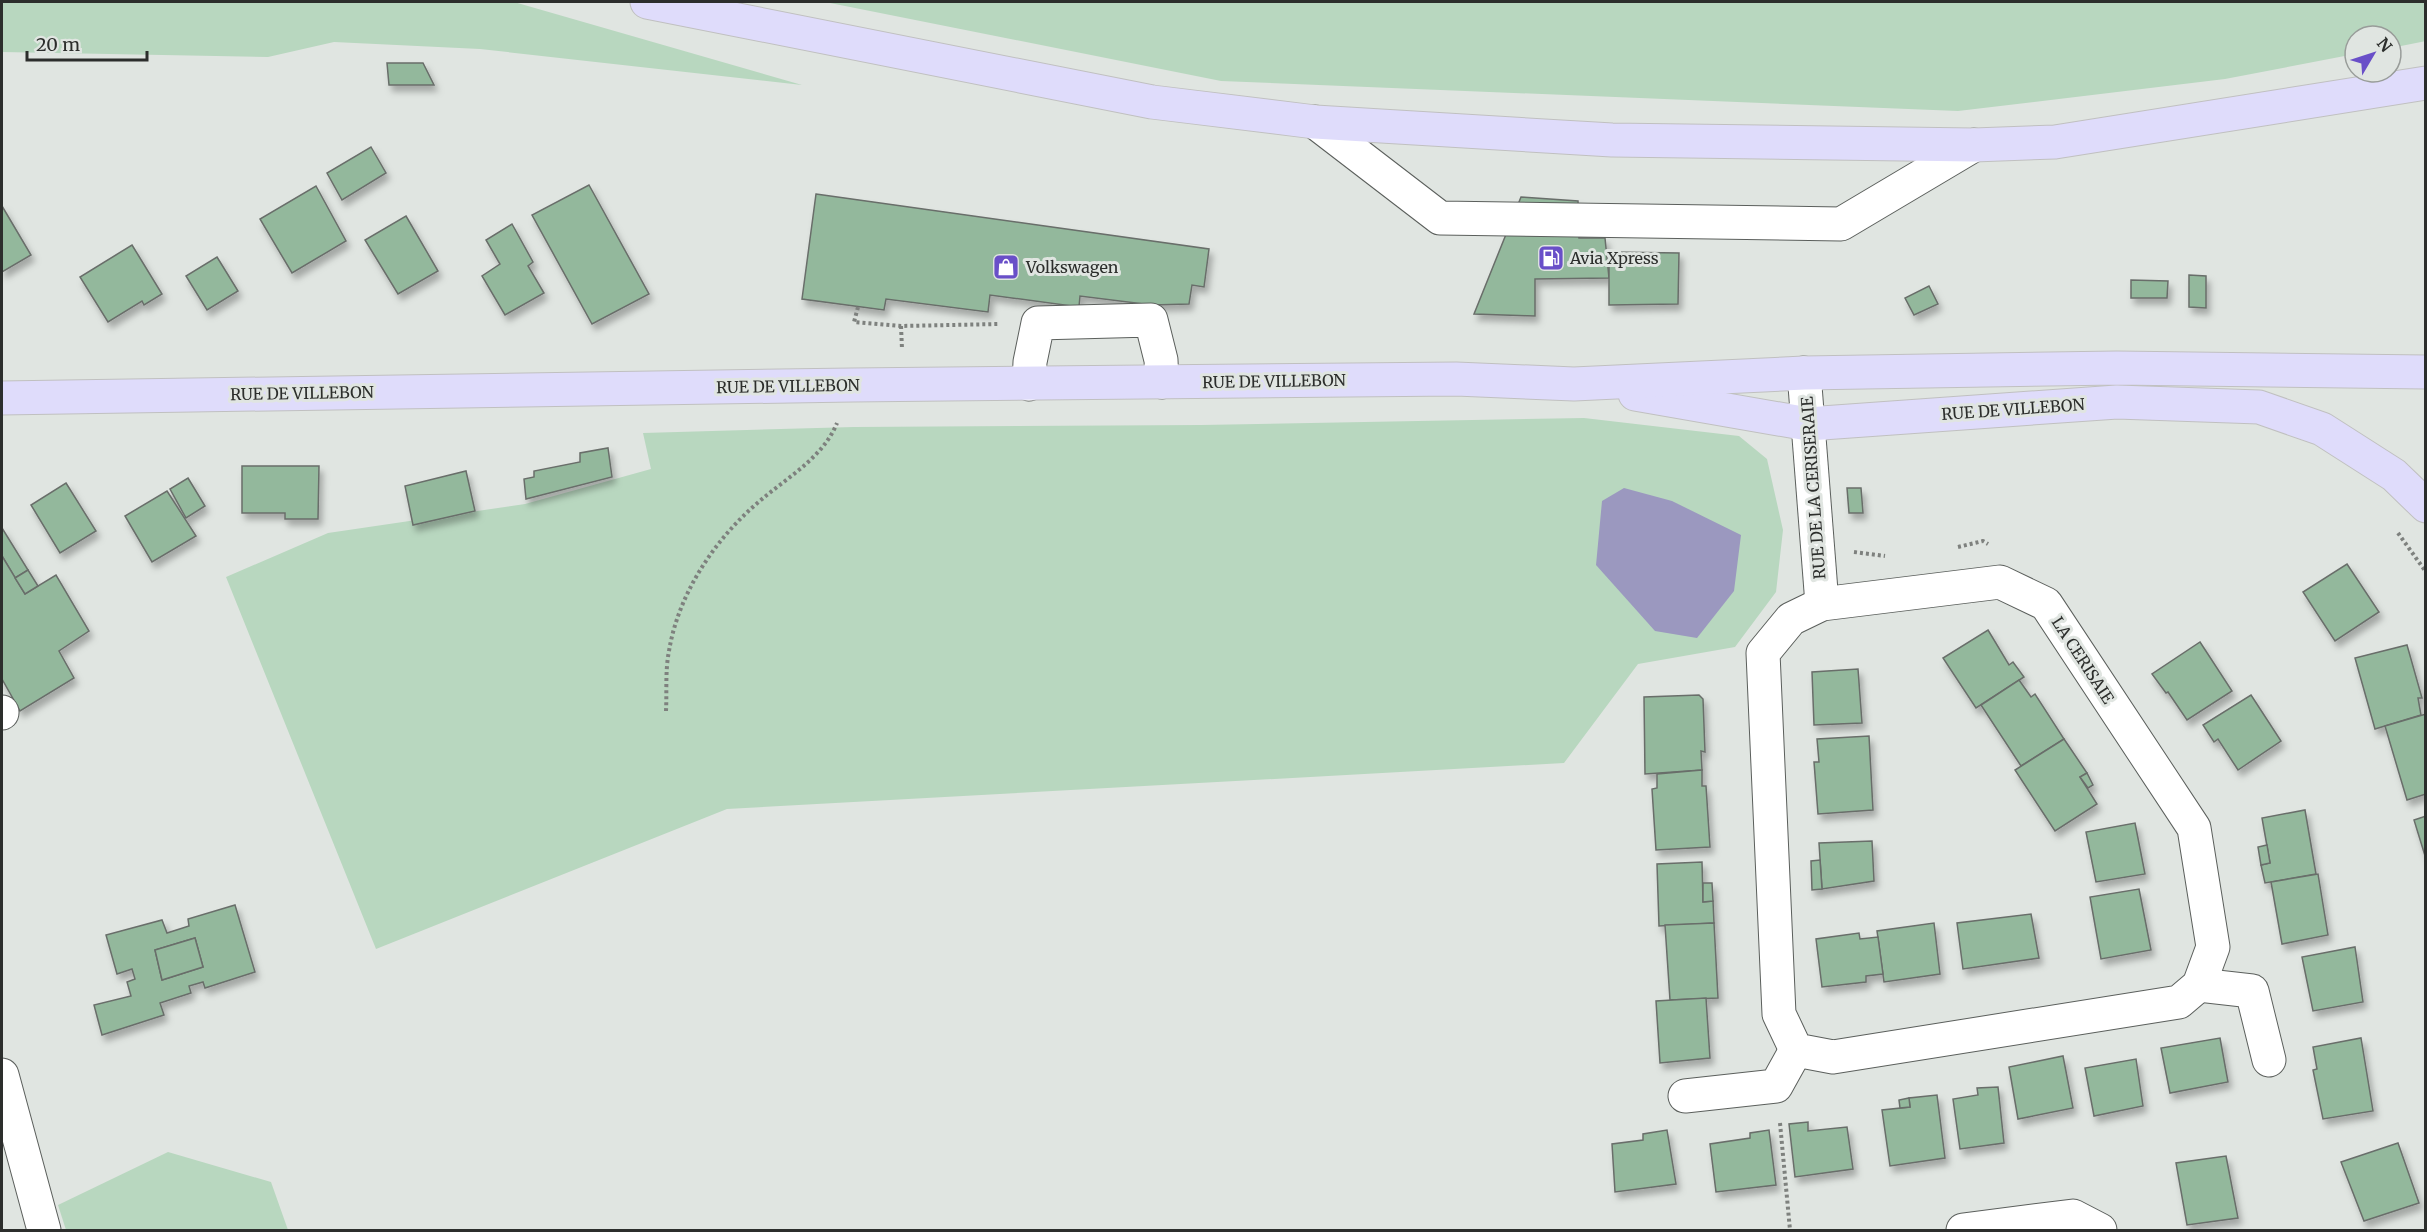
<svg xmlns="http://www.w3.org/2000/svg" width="2427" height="1232" font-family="Merriweather,serif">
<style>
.green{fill:#b8d7bf}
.water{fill:#9b98bf}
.building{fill:#93b89c;stroke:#696e6a;stroke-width:1.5;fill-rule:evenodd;filter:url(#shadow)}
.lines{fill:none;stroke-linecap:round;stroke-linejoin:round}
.minor-casing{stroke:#5b5f5c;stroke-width:35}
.major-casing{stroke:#c0c0c0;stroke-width:35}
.path{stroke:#7e817e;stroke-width:4;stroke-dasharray:3 3;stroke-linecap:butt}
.minor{stroke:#fff;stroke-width:33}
.major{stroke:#dfdcfb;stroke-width:33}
.labels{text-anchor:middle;stroke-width:6;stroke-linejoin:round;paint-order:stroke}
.poi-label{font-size:16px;fill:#2c2e2c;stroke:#e0e5e1;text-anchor:start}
.street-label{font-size:16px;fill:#2c2e2c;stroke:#e0e5e1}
</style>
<defs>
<filter id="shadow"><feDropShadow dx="3.5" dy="6" stdDeviation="3" flood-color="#0004"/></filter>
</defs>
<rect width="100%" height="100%" fill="#e0e5e1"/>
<g class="green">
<path d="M2,2H514L802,85L480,49L334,42L268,57L2,52Z"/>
<path d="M825,2H2425L2426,41L2391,48V36H2355V54L2225,79L1958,111L1221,81Z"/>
<path d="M1584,418L1739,436L1767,459L1783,530L1776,592L1735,647L1638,664L1564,763L727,809L376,949L226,577L328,533L525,504L651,469L643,433L854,427L1201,425Z"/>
<path d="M168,1152L271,1182L288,1230H66L58,1205Z"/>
</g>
<path class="water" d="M1624,488L1672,501L1741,535L1734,591L1697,638L1655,631L1596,565L1602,501Z"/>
<g class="building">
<path d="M387,63H423L434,85H389Z"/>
<path d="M371,147L386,173L342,200L327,173Z"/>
<path d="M589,185L649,294L592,324L532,215Z"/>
<path d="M316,186L346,241L292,273L260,219Z"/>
<path d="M816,194L1209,249L1204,287L1192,285L1189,304L1152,305L1080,296L1079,307L990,295L988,312L886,299L884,310L802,299Z"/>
<path d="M1521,197L1578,201L1579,238H1605L1609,278L1535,279V316L1474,314Z"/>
<path d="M2,206L31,255L2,272Z"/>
<path d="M406,216L438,271L398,294L365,240Z"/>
<path d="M512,224L533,262L528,266L544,293L505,315L482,276L500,264L486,240Z"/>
<path d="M132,245L162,294L144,305L142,301L108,322L80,277Z"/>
<path d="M1609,252L1679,253L1678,304L1609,305Z"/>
<path d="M217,257L238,291L207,310L186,276Z"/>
<path d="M2189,275L2206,276V308L2189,307Z"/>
<path d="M2131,280L2168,281L2167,298H2131Z"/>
<path d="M1929,286L1938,304L1914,315L1905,298Z"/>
<path d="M608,448L612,477L526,499L524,479L534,477V471L580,462V453Z"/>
<path d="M242,466H319L318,519H285V513H242Z"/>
<path d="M466,471L475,511L413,525L405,486Z"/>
<path d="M188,478L205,506L186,518L170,489Z"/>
<path d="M66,483L96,531L60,553L31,505Z"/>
<path d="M1847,488H1861L1863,513H1849Z"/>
<path d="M167,491L196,536L152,562L125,516Z"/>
<path d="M2,528L28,570L15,578L2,556Z"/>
<path d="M2,556L25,594L56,575L89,631L59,651L74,678L20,711L2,679Z"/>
<path d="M2347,564L2379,612L2335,641L2303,592Z"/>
<path d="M28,570L38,586L25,594L15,578Z"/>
<path d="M1988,630L2009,665L2013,662L2024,677L1976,708L1943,658Z"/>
<path d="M2200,642L2232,691L2187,720L2168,692L2166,693L2152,674Z"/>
<path d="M2407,645L2422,698H2418L2421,715L2375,729L2355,658Z"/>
<path d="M1858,669L1862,723L1814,725L1812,672Z"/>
<path d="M2019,680L2031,697L2035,694L2064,739L2021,766L1981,705Z"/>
<path d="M1699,695L1703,699L1705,752L1701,751L1702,770L1645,774L1644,697Z"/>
<path d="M2251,695L2281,741L2238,770L2218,739L2214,742L2203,725Z"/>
<path d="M2426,714V794L2407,800L2385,726Z"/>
<path d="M1869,736L1873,810L1818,814L1814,762H1819L1817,739Z"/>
<path d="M2064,739L2087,773L2080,777L2097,804L2055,831L2015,770Z"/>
<path d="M1702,770V786H1706L1710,847L1656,850L1652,789L1657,788V774Z"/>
<path d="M2087,773L2093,785L2088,788L2080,777Z"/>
<path d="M2305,810L2316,874L2265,883L2261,865L2270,863L2262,818Z"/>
<path d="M2426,816V859L2414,820Z"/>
<path d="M2135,823L2145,874L2096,882L2086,832Z"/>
<path d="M1872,841L1874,881L1822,889L1819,843Z"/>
<path d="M2267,845L2270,863L2261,865L2258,847Z"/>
<path d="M1820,860L1822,889L1812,890L1811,861Z"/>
<path d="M1702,862L1703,902L1713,901L1714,923L1659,926L1657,864Z"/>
<path d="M2318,874L2328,935L2282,944L2271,882Z"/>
<path d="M1703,883H1712L1713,901L1703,902Z"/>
<path d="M2139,889L2151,950L2101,959L2090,897Z"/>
<path d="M235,905L255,972L205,988L203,982L189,986L191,993L160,1003L164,1015L102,1035L94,1005L131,996L127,982L135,979L132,969L117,974L106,935L162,920L167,933L189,926L188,919ZM195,938L203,967L162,980L155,950Z"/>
<path d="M2031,914L2039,958L1963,969L1957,923Z"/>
<path d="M1714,923L1718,998L1670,1000L1665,925Z"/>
<path d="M1934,923L1940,974L1884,982L1877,931Z"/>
<path d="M1859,933L1860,939L1878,937L1883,974L1866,976V982L1822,987L1816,939Z"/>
<path d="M195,938L203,967L162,980L155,950Z"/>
<path d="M2355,947L2363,1002L2313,1011L2302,957Z"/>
<path d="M1706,998L1710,1058L1660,1063L1656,1001Z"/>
<path d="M2220,1038L2228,1082L2170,1093L2161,1048Z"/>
<path d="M2361,1038L2373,1111L2323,1119L2313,1070L2317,1069L2313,1047Z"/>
<path d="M2063,1056L2073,1108L2018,1119L2009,1067Z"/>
<path d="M2136,1059L2143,1106L2094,1116L2085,1068Z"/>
<path d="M1998,1087L2004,1143L1960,1149L1953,1099L1978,1095L1977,1088Z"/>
<path d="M1937,1095L1945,1158L1890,1166L1882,1110L1910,1107L1909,1098Z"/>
<path d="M1909,1098L1910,1107L1900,1108L1899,1100Z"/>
<path d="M1808,1122V1131L1847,1127L1853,1169L1795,1177L1789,1124Z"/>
<path d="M1667,1130L1676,1184L1615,1192L1612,1144L1643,1140V1134Z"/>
<path d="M1769,1130L1776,1185L1716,1192L1710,1144L1750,1138V1133Z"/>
<path d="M2398,1143L2419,1203L2364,1221L2341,1162Z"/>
<path d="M2226,1156L2238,1218L2187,1225L2176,1163Z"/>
</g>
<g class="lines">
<defs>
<g id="minor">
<path d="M1315,122L1440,218L1841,224L1974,145"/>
<path d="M1804,373L1822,604"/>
<path d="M1029,384L1030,362L1038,323L1151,320L1161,360L1162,382"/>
<path d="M2000,582L2046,604L2194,828L2213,947L2199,985L2179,1002L1833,1057L1796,1050L1779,1014L1763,653L1791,619L1822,604Z"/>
<path d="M2,712V713"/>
<path d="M2199,985L2252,991L2269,1060"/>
<path d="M2,1075L44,1230"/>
<path d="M1685,1096L1776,1086L1796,1050"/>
<path d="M1963,1230L2073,1216L2100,1230"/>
</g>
<g id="major">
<path d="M647,2L1152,102L1315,122L1612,140L1974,145L2055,142L2426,83"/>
<path d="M1635,394L1808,424L2117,402L2259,407L2322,429L2394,475L2426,506"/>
<path d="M2,398L852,385L1456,379L1574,384L1804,373L2117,368L2426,372"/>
</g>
</defs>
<use href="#minor" class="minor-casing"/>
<use href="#major" class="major-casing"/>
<g class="path">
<path d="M858,307L854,322L901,326L999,324"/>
<path d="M901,326L902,349"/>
<path d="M2398,533L2426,572"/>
<path d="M1958,547L1983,541L1988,544"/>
<path d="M1854,552L1885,556"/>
<path d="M666,711C667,692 665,671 669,651C679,590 719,533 767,495C793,474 824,455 837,423"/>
<path d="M1780,1123L1790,1230"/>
</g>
<use href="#minor" class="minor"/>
<use href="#major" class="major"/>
</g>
<defs>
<symbol id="fuel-square" viewBox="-11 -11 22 22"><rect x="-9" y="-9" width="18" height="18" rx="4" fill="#694fc8" stroke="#e0e5e1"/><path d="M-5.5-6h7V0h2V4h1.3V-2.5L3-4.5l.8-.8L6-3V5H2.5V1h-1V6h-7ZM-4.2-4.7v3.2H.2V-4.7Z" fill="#fff"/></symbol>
<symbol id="shop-square" viewBox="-11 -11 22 22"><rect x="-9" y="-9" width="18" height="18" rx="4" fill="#694fc8" stroke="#e0e5e1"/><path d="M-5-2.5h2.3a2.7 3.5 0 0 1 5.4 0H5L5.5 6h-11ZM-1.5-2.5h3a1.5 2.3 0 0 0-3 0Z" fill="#fff"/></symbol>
</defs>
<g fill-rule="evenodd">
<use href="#fuel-square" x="1536" y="243" width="30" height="30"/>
<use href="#shop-square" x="991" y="252" width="30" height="30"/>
</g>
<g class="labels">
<g class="poi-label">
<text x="1570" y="264">Avia Xpress</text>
<text x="1026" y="273">Volkswagen</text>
</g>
<g class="street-label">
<text transform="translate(1274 381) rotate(-1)" y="6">RUE DE VILLEBON</text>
<text transform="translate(788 386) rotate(-1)" y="6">RUE DE VILLEBON</text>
<text transform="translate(302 393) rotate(-1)" y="6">RUE DE VILLEBON</text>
<text transform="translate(2013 409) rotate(-4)" y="6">RUE DE VILLEBON</text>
<text transform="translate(1813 488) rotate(-94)" y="6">RUE DE LA CERISERAIE</text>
<text transform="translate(2083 660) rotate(57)" y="6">LA CERISAIE</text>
</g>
</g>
<rect width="2427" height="1232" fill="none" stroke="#2c2e2c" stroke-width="6"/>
<g transform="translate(2373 54) rotate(51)"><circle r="28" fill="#e0e5e1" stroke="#989c99" stroke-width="1.5"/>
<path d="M0-4.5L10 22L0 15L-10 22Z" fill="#694fc8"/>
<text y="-9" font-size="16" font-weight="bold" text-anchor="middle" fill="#2c2e2c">N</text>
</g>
<path d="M27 51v9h120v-9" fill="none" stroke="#2c2e2c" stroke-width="3"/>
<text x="36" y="51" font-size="18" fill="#2c2e2c" stroke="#e0e5e1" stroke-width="4.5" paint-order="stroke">20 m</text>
</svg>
